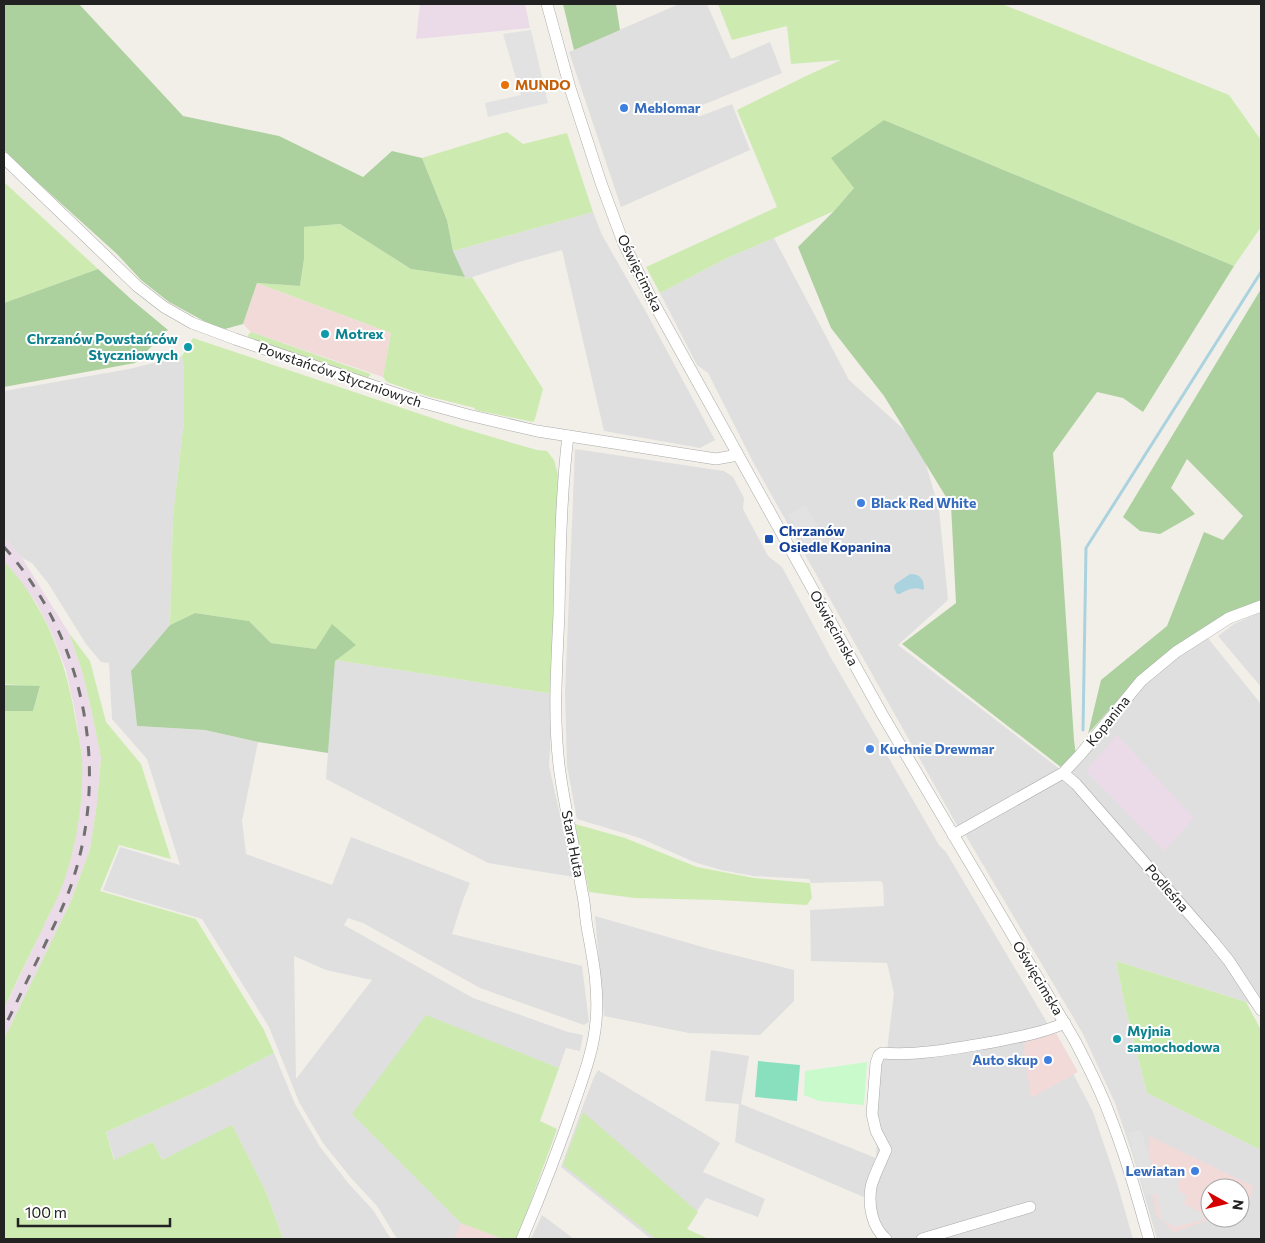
<svg xmlns="http://www.w3.org/2000/svg" width="1265" height="1243" font-family="Commissioner,sans-serif">
<style>
.residential{fill:#e0dfdf;fill-rule:evenodd}
.commercial{fill:#f2dad9}
.industrial{fill:#ebdbe8}
.grass{fill:#cdebb0}
.forest{fill:#add19e}
.park{fill:#c8facc}
.pitch{fill:#88e0be}
.parking{fill:#e2e2e2}
.water{fill:#aad3df}
.lines{fill:none;stroke-linecap:round;stroke-linejoin:round}
.stream{stroke:#aad3df;stroke-width:3}
.minor-casing{stroke:#a9a9a9;stroke-width:12}
.minor{stroke:#fff;stroke-width:11}
.rail{stroke:#707070;stroke-width:3;stroke-dasharray:10 10;stroke-linecap:butt}
.food-dot{fill:#e8710a;stroke:#fff;stroke-width:2}
.shop-dot{fill:#3f7fe0;stroke:#fff;stroke-width:2}
.culture-dot{fill:#0f9aa8;stroke:#fff;stroke-width:2}
.transit-dot{fill:#1a4fb4;stroke:#fff;stroke-width:2}
.labels{text-anchor:middle;stroke-width:4;stroke-linejoin:round;paint-order:stroke}
.food-label{font-size:14px;font-weight:bold;fill:#c56008;stroke:#fff;text-anchor:start}
.shop-label{font-size:14px;font-weight:bold;fill:#366cbe;stroke:#fff;text-anchor:start}
.street-label{font-size:14px;fill:#222;stroke:#fff}
.culture-label{font-size:14px;font-weight:bold;fill:#0d838f;stroke:#fff;text-anchor:start}
.transit-label{font-size:14px;font-weight:bold;fill:#164399;stroke:#fff;text-anchor:start}
</style>
<rect width="100%" height="100%" fill="#f2efe9"/>
<g class="residential">
<path d="M679,4H707L731,59L770,42L782,73L695,108L698,117L732,104L750,150L621,207L569,52Z"/>
<path d="M593,212L602,235L646,312L715,440L700,448L604,431L562,250L519,262L466,279L453,251Z"/>
<path d="M774,238L849,380L920,444L939,509L948,600L898,645L1061,770L958,827L753,462L708,373L697,365L660,293L727,258Z"/>
<path d="M182,356L184,371V420L173,517L170,625L131,671L137,726L205,730L258,742L242,821L246,854L332,885L351,837L470,883L463,900L452,934L582,966L589,1022L584,1025L480,988L363,923L348,918L344,925L473,998L568,1032L583,1035L580,1051L566,1048L559,1068L445,1025L461,1223L503,1239H397L377,1206L351,1178L323,1143L299,1102L269,1027L202,919L103,890L120,847L180,865L147,759L112,719L109,663L101,662L86,644L48,583L32,563L22,558L4,537V391L129,369ZM294,956L326,970L372,980L296,1079Z"/>
<path d="M575,449L724,471L733,477L744,498L743,509L768,556L782,567L831,658L939,845L946,852L1045,1019L1093,1112L1117,1183L1133,1239H885L882,1230L866,1198L735,1142L739,1104L705,1101L711,1050L749,1056L741,1104L876,1158L878,1125L874,1107L879,1060L886,1059L894,993L887,963L811,961L810,910L884,906L883,884L881,881L811,883L809,879L754,876L721,870L694,862L640,838L577,819L567,766L565,693Z"/>
<path d="M1261,612V687L1218,636L1234,624Z"/>
<path d="M1207,637L1261,704V1011L1246,1002L1116,961L1125,1006L1147,1093L1261,1150V1239H1157L1132,1153L1115,1103L1083,1034L966,836L967,833L1064,778L1146,683L1178,656ZM1210,1188H1240V1218H1210Z"/>
<path d="M335,660L553,694L549,766L574,877L488,863L326,779Z"/>
<path d="M595,916L713,950L794,970V1001L760,1035L689,1033L604,1016Z"/>
<path d="M274,1053L295,1104L320,1147L349,1184L373,1210L391,1239H283L266,1192L232,1126L162,1160L153,1142L115,1161L106,1132L212,1085Z"/>
<path d="M598,1070L720,1143L703,1172L765,1199L758,1217L706,1198L678,1239H651L561,1167L584,1103L594,1077Z"/>
<path d="M542,1215L574,1239H531Z"/>
</g>
<g class="commercial">
<path d="M257,283L391,333L383,377L251,332L243,324Z"/>
<path d="M1056,1033L1078,1072L1031,1098L1024,1050L1025,1042Z"/>
<path d="M1149,1136L1253,1186L1249,1205L1240,1209V1188H1210V1218H1214L1174,1232L1157,1216L1148,1175Z"/>
<path d="M461,1223L503,1239H454Z"/>
</g>
<g class="industrial">
<path d="M420,4H525L530,28L416,39Z"/>
<path d="M4,537L22,558L69,633L82,671L92,713L101,758L97,803L90,849L71,901L4,1039V1009L60,892L73,850L81,801L82,757L75,711L66,670L53,636L37,604L13,571L4,561Z"/>
<path d="M1117,735L1194,818L1164,851L1086,771Z"/>
</g>
<g class="grass">
<path d="M718,4H1002L1229,95L1261,140V227L1234,266L884,120L854,188L834,211L774,238L727,258L660,293L646,267L777,207L737,110L804,77L841,60L791,64L787,26L732,40Z"/>
<path d="M507,132L523,144L567,133L593,212L453,251L447,220L422,158Z"/>
<path d="M4,182L98,269L4,303Z"/>
<path d="M340,224L411,269L465,277L466,279L472,277L543,389L535,419L533,422L475,410V408L427,396L387,382L383,377L391,333L257,283L300,286L304,259L303,227Z"/>
<path d="M251,332L371,374L366,380L249,339L248,335Z"/>
<path d="M193,338L462,428L516,444L537,450L547,451L554,460L558,475L553,694L335,660L316,649L271,643L249,621L195,613L170,625L173,517L184,420V371L182,356Z"/>
<path d="M4,561C47,607 68,666 77,728C79,738 81,748 82,758C84,803 76,851 60,892C55,905 47,917 42,930C29,956 16,982 4,1009V711H33L40,687L4,684Z"/>
<path d="M69,633L90,661L106,722L141,764L171,859L119,845L100,891L196,919L264,1030L274,1053L212,1085L106,1132L114,1160L153,1142L162,1160L232,1125L266,1192L283,1239H4V1039L71,901L90,849L97,803L101,758L92,713L82,671Z"/>
<path d="M575,824L625,838L697,867L754,878L810,883L812,898L807,905L717,900L634,898L589,892Z"/>
<path d="M1116,961L1246,1002L1261,1030V1150L1147,1093L1125,1006Z"/>
<path d="M426,1015L559,1068L540,1121L557,1129L517,1239H503L461,1223L352,1114Z"/>
<path d="M583,1112L698,1212L687,1229L709,1239H656L563,1165Z"/>
</g>
<g class="forest">
<path d="M4,4H79L183,116L279,136L363,177L392,151L422,158L447,220L453,251L465,277L411,269L340,224L304,227V259L300,286L257,283L243,324L225,329L213,326L169,302L141,280L117,254L24,170L4,150Z"/>
<path d="M563,4H616L620,30L574,50Z"/>
<path d="M884,120L1234,266L1143,412L1123,398L1097,392L1053,453L1061,544L1074,740L1076,755L1062,768L902,644L956,603L951,505L884,396L831,328L798,247L834,211L854,188L831,158Z"/>
<path d="M98,269L132,300L168,330L135,363L4,387V303Z"/>
<path d="M1261,289V601L1138,677L1088,734L1101,680L1167,626L1204,532L1223,540L1243,516L1187,459L1171,488L1195,514L1160,534L1140,531L1123,517Z"/>
<path d="M195,613L249,621L271,643L316,649L332,624L356,645L335,661L328,753L258,742L205,730L137,726L131,671L170,625Z"/>
<path d="M4,685L40,686L33,711H4Z"/>
</g>
<path class="park" d="M867,1062L864,1105L819,1101L804,1095L805,1071Z"/>
<path class="pitch" d="M758,1061L800,1065L797,1101L755,1097Z"/>
<g class="parking">
<path d="M531,30L548,103L488,117L485,103L521,95L503,34Z"/>
<path d="M806,505L825,539L807,549L789,515Z"/>
<path d="M1141,1130L1152,1166L1181,1179L1178,1184L1180,1192L1187,1196L1184,1204L1202,1213L1204,1220L1175,1227L1162,1220L1156,1194L1146,1196L1128,1133Z"/>
</g>
<path class="water" d="M910,574C921,574 924,580 924,589L923,590C915,586 907,589 900,594H897L894,588L895,584Z"/>
<g class="lines">
<path class="stream" d="M1083,730L1086,548L1261,272"/>
<defs>
<g id="minor">
<path d="M547,4L570,88L601,183L623,242L651,298L882,714L1075,1041C1087,1064 1099,1087 1108,1111C1125,1153 1137,1196 1149,1239"/>
<path d="M4,158L137,286L164,307L192,323L235,339L424,403L468,415L537,431L716,459L738,455"/>
<path d="M1063,773L1076,784L1212,940L1229,961L1261,1010"/>
<path d="M953,835L1063,773L1080,755L1141,681L1176,652L1229,618L1261,606"/>
<path d="M522,1239C541,1194 559,1148 575,1101C584,1075 594,1048 596,1021C599,989 593,959 587,927C585,915 585,903 582,891C575,849 564,807 559,765C553,715 557,663 559,613C560,554 561,494 568,436"/>
<path d="M886,1239C872,1227 868,1206 871,1187C874,1175 881,1162 886,1150L876,1131L872,1114L876,1063L879,1055L882,1053C919,1056 957,1048 993,1042C1018,1037 1042,1033 1065,1023"/>
<path d="M922,1239L1030,1207"/>
</g>
</defs>
<use href="#minor" class="minor-casing"/>
<use href="#minor" class="minor"/>
<path class="rail" d="M4,547C82,634 109,762 75,873C67,901 53,927 41,953C28,978 16,1004 4,1028"/>
</g>
<circle class="food-dot" cx="505" cy="85" r="5"/>
<g class="shop-dot">
<circle cx="624" cy="108" r="5"/>
<circle cx="861" cy="503" r="5"/>
<circle cx="870" cy="749" r="5"/>
<circle cx="1048" cy="1060" r="5"/>
<circle cx="1195" cy="1171" r="5"/>
</g>
<g class="culture-dot">
<circle cx="325" cy="334" r="5"/>
<circle cx="188" cy="347" r="5"/>
<circle cx="1117" cy="1039" r="5"/>
</g>
<rect class="transit-dot" x="764" y="534" width="10" height="10" rx="2.5"/>
<g class="labels">
<g class="food-label">
<text x="515" y="90">MUNDO</text>
</g>
<g class="shop-label">
<text x="634" y="113">Meblomar</text>
<text x="871" y="508">Black Red White</text>
<text x="880" y="754">Kuchnie Drewmar</text>
<text x="1038" y="1065" text-anchor="end">Auto skup</text>
<text x="1185" y="1176" text-anchor="end">Lewiatan</text>
</g>
<g class="street-label">
<text transform="translate(640 273) rotate(64)" y="5">Oświęcimska</text>
<text transform="translate(340 375) rotate(19)" y="5">Powstańców Styczniowych</text>
<text transform="translate(834 628) rotate(61)" y="5">Oświęcimska</text>
<text transform="translate(1108 721) rotate(-51)" y="5">Kopanina</text>
<text transform="translate(573 844) rotate(79)" y="5">Stara Huta</text>
<text transform="translate(1167 888) rotate(49)" y="5">Podleśna</text>
<text transform="translate(1038 978) rotate(59)" y="5">Oświęcimska</text>
</g>
<g class="culture-label">
<text x="335" y="339">Motrex</text>
<text x="178" y="344" text-anchor="end">Chrzanów Powstańców<tspan x="178" dy="16">Styczniowych</tspan></text>
<text x="1127" y="1036">Myjnia<tspan x="1127" dy="16">samochodowa</tspan></text>
</g>
<g class="transit-label">
<text x="779" y="536">Chrzanów<tspan x="779" dy="16">Osiedle Kopanina</tspan></text>
</g>
</g>
<rect width="1265" height="1243" fill="none" stroke="#222222" stroke-width="10"/>
<g transform="translate(1225 1203) rotate(98)"><circle r="24" fill="#ffffff" stroke="#a7a7a7"/>
<path d="M0-4L9 19L0 12L-9 19Z" fill="#d40000"/>
<text y="-8" font-size="14" font-weight="bold" text-anchor="middle" fill="#222222">N</text>
</g>
<path d="M18 1218v8h152v-8" fill="none" stroke="#222222" stroke-width="2.5"/>
<text x="25" y="1218" font-size="15" fill="#222222" stroke="#ffffff" stroke-width="4" paint-order="stroke">100 m</text>
</svg>
